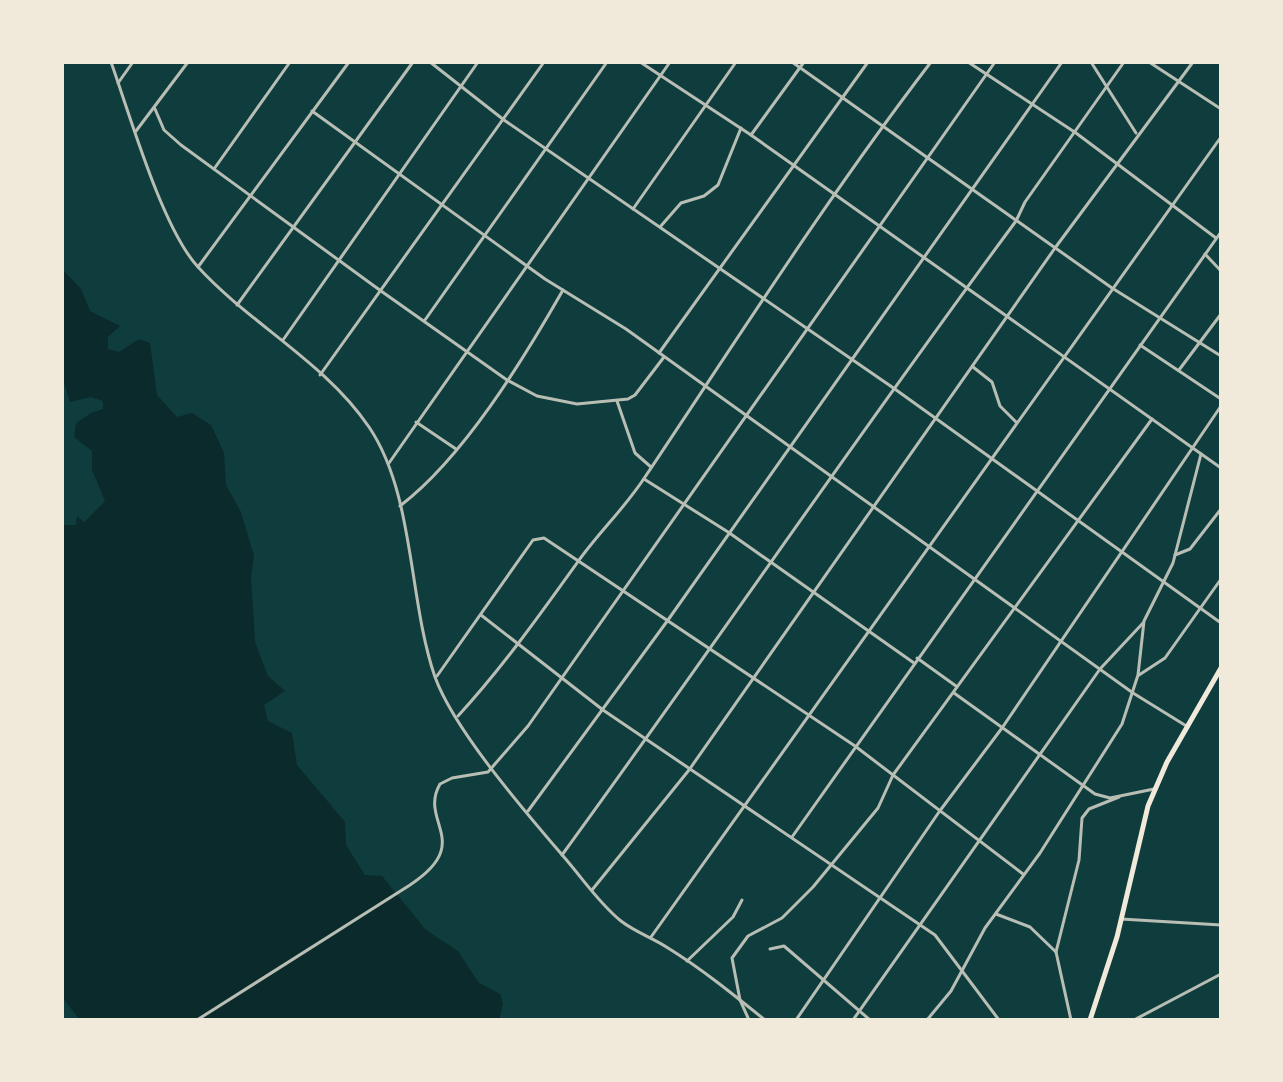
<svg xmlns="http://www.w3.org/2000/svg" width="1283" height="1082" font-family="'Exo 2',sans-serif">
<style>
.water{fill:#0a2a2b}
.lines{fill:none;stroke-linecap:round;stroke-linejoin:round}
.minor{stroke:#b8beb3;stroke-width:3}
.secondary{stroke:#f1e9da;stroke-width:5}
</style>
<rect width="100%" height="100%" fill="#0f3d3e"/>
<path class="water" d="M62,269L81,289L90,311L120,326L108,337V349L119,352L139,339L150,343L157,395L177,417L192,413L211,425L224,453L226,485L241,512L254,556L251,577L255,642L268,676L285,691L264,705L268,721L292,733L297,765L345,822L346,845L365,875L382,876L426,930L458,951L478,982L500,994L503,1004L499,1020H80L62,997V525H76L77,516L84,522L105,501L92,470V451L74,437L76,423L91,413L103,409V401L91,397L70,402L62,376Z"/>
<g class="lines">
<g class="minor">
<path d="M111,62C130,115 162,228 198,267C250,324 325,362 369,427C415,495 408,599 435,677C455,732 529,816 569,863C585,882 601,905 621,921C635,932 653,938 668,948C702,969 734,995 765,1020"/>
<path d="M430,62L504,120L892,387L1221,623"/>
<path d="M640,62L751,135L1221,468"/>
<path d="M792,62L1112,288L1221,356"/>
<path d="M968,62L1076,133L1216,238"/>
<path d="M1091,62L1136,133"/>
<path d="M1149,62L1221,109"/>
<path d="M118,83L133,62"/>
<path d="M155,109L164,130L181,145L381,291L507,380L537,396L577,404L628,399L635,395L664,357"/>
<path d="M312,111L545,279L626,329L1133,693L1188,727"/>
<path d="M136,131L188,62"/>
<path d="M751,135L804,62"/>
<path d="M214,169L290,62"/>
<path d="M633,209L736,62"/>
<path d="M660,227L681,203L704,196L718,185L741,128"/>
<path d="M1205,254L1221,271"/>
<path d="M198,267L349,62"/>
<path d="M237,305L413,62"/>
<path d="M425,320L607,62"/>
<path d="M283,340L478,62"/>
<path d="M1140,345L1221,399"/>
<path d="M659,353L868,62"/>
<path d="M973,367L992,382L1000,406L1016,422"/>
<path d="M1179,370L1221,314"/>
<path d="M320,375L544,62"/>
<path d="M617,401L635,453L651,467"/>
<path d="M416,422L456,449"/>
<path d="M389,463L670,62"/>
<path d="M644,479L728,532L914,663"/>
<path d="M400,506C464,457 523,360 563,290"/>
<path d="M1175,555L1190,549L1221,509"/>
<path d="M481,615L603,710L935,935L999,1020"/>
<path d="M917,658L956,686"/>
<path d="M1139,675L1165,658L1221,579"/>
<path d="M437,676L533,540L544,538L855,746L1023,874"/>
<path d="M954,693L1095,794L1110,798L1154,789"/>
<path d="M458,716C502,668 539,616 577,563C598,533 625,508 645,477C738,338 829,195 931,62"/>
<path d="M528,811L668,620L1062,62"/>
<path d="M792,837L1221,232"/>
<path d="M562,855C715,645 861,430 1016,221L1025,202L1124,62"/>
<path d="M592,890L689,770L1055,248L1193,62"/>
<path d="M996,914L1030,927L1056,952"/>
<path d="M1121,919L1221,925"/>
<path d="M651,937L1221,137"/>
<path d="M770,949L784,946L870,1020"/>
<path d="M687,961L733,917L742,900"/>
<path d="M197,1020L410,885C475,842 418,822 440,784L452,778L488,772L528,726L995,62"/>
<path d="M749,1020L740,1000L732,958L748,936L782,918L813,887L878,808L893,775L1152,419"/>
<path d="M796,1020L939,812L1002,728L1221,406"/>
<path d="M853,1020L1100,669L1143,623"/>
<path d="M927,1020L951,991L985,928L1040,853L1122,724L1138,675L1144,621L1173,563L1201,454"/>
<path d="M1071,1020L1056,952L1079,860L1082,818L1089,809L1119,797"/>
<path d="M1134,1020L1221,974"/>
</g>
<path class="secondary" d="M1090,1020L1117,937L1148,806L1167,762L1221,668"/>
</g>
<rect width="1283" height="1082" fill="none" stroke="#f1e9da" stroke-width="128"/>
</svg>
